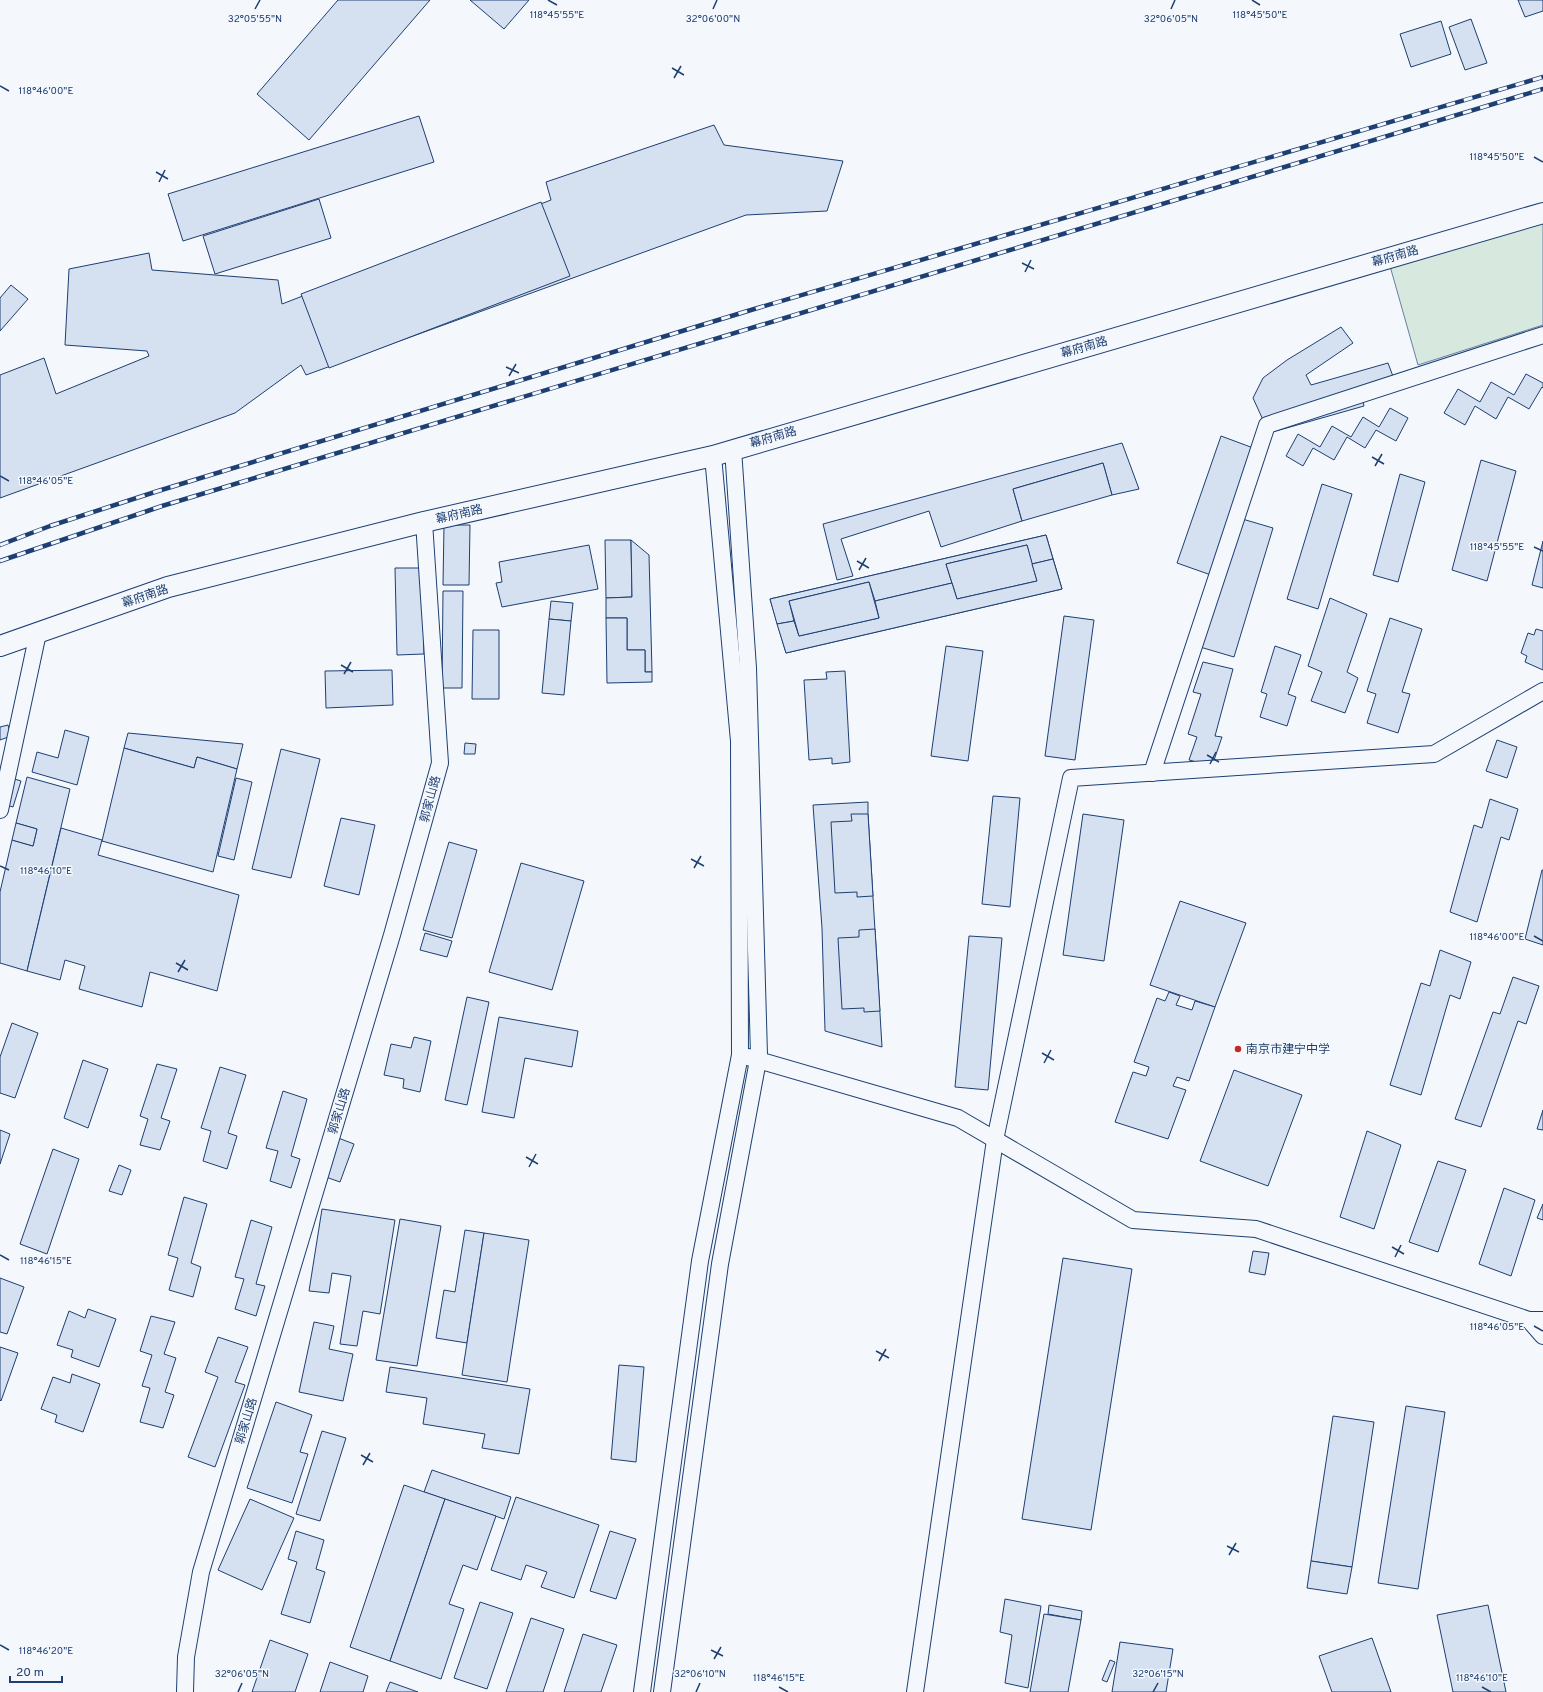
<svg xmlns="http://www.w3.org/2000/svg" width="1543" height="1692" font-family="Overpass,'Noto Sans SC',sans-serif">
<style>
.green{fill:#d7e8df;stroke:#687fa3}
.building{fill:#d5e0f0;stroke:#1d3f73}
.lines{fill:none;stroke-linecap:round;stroke-linejoin:round}
.minor-casing{stroke:#1d3f73;stroke-width:18}
.tertiary-casing{stroke:#1d3f73;stroke-width:22}
.minor{stroke:#f4f7fb;stroke-width:16}
.tertiary{stroke:#f4f7fb;stroke-width:20}
.rail-casing{stroke:#1d3f73;stroke-width:4.5}
.rail{stroke:#f4f7fb;stroke-width:3;stroke-dasharray:9;stroke-linecap:butt}
.ticks{fill:none;stroke:#1d3f73;stroke-width:1.5}
.poi-dot{fill:#c62828;stroke:#f4f7fb;stroke-width:1.5}
.labels{text-anchor:middle;stroke-width:3;stroke-linejoin:round;paint-order:stroke}
.street-label{font-size:12px;fill:#1d3f73;stroke:#f4f7fb}
.poi-label{font-size:12px;fill:#1d3f73;stroke:#f4f7fb;text-anchor:start}
.ticks-label{font-size:10px;text-anchor:middle;fill:#1d3f73;stroke:#f4f7fb;stroke-width:3;stroke-linejoin:round;paint-order:stroke}
</style>
<rect width="100%" height="100%" fill="#f4f7fb"/>
<path class="green" d="M1543,218V325L1418,365L1390,266Z"/>
<g class="building">
<path d="M338,0H430L309,140L257,94Z"/>
<path d="M470,0H529L504,29Z"/>
<path d="M1518,0H1543V11L1525,17Z"/>
<path d="M1471,19L1487,63L1465,70L1449,27Z"/>
<path d="M1441,21L1451,54L1411,67L1400,34Z"/>
<path d="M419,116L434,162L183,241L168,194Z"/>
<path d="M714,125L724,145L843,161L827,211L746,215L306,375L301,365L235,413L0,498V375L44,358L56,394L149,356L147,351L65,345L69,269L149,253L152,270L278,280L282,304L551,200L546,182Z"/>
<path d="M319,199L331,238L215,274L203,236Z"/>
<path d="M541,202L570,276L329,368L301,294Z"/>
<path d="M11,285L28,299L0,331V298Z"/>
<path d="M1341,327L1353,343L1306,375L1311,385L1388,363L1394,379L1361,393L1364,406L1269,433L1253,398L1263,378L1287,360Z"/>
<path d="M1526,374L1543,383V388L1542,387L1529,409L1508,397L1496,419L1475,406L1465,425L1444,413L1458,389L1480,402L1491,382L1514,395Z"/>
<path d="M1390,408L1408,418L1396,441L1376,430L1365,448L1347,437L1334,460L1313,448L1303,466L1286,456L1298,434L1320,447L1332,426L1351,437L1363,417L1379,427Z"/>
<path d="M1221,436L1256,449L1211,575L1177,563Z"/>
<path d="M1122,443L1139,489L1112,495L1103,463L1013,489L1022,521L941,547L929,511L841,539L853,576L837,580L823,524Z"/>
<path d="M1481,460L1516,471L1487,581L1452,570Z"/>
<path d="M1103,463L1112,495L1022,521L1013,489Z"/>
<path d="M1400,474L1425,482L1398,582L1373,575Z"/>
<path d="M1322,484L1352,494L1318,609L1287,599Z"/>
<path d="M1239,518L1273,528L1234,657L1200,647Z"/>
<path d="M444,525H470L469,585H443Z"/>
<path d="M1046,535L1062,589L786,653L770,599Z"/>
<path d="M1046,535L1053,559L1032,564L1027,545L946,564L952,583L875,601L869,582L789,601L794,621L777,624L770,599Z"/>
<path d="M605,540H631L632,597L606,598Z"/>
<path d="M631,540L649,555L652,672H645V650H627V618H606V598L632,597Z"/>
<path d="M1543,541V588L1532,585Z"/>
<path d="M589,545L598,589L502,607L496,583L502,582L499,562Z"/>
<path d="M1027,545L1037,581L957,599L946,564Z"/>
<path d="M1053,559L1062,589L786,653L777,624L794,621L799,636L879,618L875,601L952,583L957,599L1037,581L1032,564Z"/>
<path d="M395,568H422L424,654L397,655Z"/>
<path d="M869,582L879,618L799,636L789,601Z"/>
<path d="M443,591H463L462,688H442Z"/>
<path d="M1330,598L1367,614L1347,672L1358,678L1345,713L1311,701L1322,672L1308,666Z"/>
<path d="M551,601L573,603L571,621L549,619Z"/>
<path d="M1064,616L1094,620L1075,760L1045,756Z"/>
<path d="M606,618H627V650H645V672H652V682L607,683Z"/>
<path d="M1390,618L1422,629L1402,692L1410,694L1398,733L1367,723L1376,694L1367,691Z"/>
<path d="M549,619L571,621L564,695L542,693Z"/>
<path d="M1536,629L1543,631V670L1525,662L1527,656L1521,653L1528,633L1534,635Z"/>
<path d="M473,630H499V699H472Z"/>
<path d="M946,646L983,651L968,761L931,756Z"/>
<path d="M1275,646L1301,655L1288,694L1296,697L1287,726L1260,717L1267,694L1261,692Z"/>
<path d="M1203,662L1233,669L1215,736L1222,737L1212,766L1189,760L1197,737L1188,734L1201,694L1193,692Z"/>
<path d="M392,670L393,705L326,708L325,671Z"/>
<path d="M845,671L850,762L832,764V758L809,760L804,680L827,679L826,672Z"/>
<path d="M8,725L11,736L0,740V727Z"/>
<path d="M65,730L89,737L77,785L32,772L37,752L58,758Z"/>
<path d="M128,733L243,744L237,769L197,757L194,768L124,748Z"/>
<path d="M1497,740L1517,747L1507,778L1486,771Z"/>
<path d="M465,743L476,744L475,754H464Z"/>
<path d="M124,748L194,768L197,757L237,769L213,872L102,841Z"/>
<path d="M281,749L320,759L291,878L252,869Z"/>
<path d="M5,776L21,781L13,807L0,803Z"/>
<path d="M27,777L70,789L27,971L0,963V892L12,840L33,846L37,829L16,823Z"/>
<path d="M236,778L252,782L234,860L218,856Z"/>
<path d="M993,796L1020,798L1010,907L982,904Z"/>
<path d="M1490,799L1518,809L1509,840L1501,837L1477,922L1450,912L1474,825L1482,828Z"/>
<path d="M868,802V814L882,1047L825,1031L822,928L813,805Z"/>
<path d="M851,814H868L873,896L857,897V892L835,893L831,822L852,821Z"/>
<path d="M1083,814L1124,820L1104,961L1063,955Z"/>
<path d="M341,818L375,825L359,895L324,886Z"/>
<path d="M16,823L37,829L33,846L12,840Z"/>
<path d="M61,828L102,840L98,855L239,895L217,991L150,972L142,1007L79,989L85,966L65,960L60,980L27,971Z"/>
<path d="M449,842L477,850L452,938L423,930Z"/>
<path d="M521,863L584,881L552,990L489,972Z"/>
<path d="M1542,870H1543V945L1525,939Z"/>
<path d="M1180,901L1246,923L1215,1007L1150,985Z"/>
<path d="M875,929L880,1011L864,1012V1008L842,1009L838,938L859,937V930Z"/>
<path d="M425,933L452,941L447,957L420,950Z"/>
<path d="M969,936L1002,938L988,1090L955,1087Z"/>
<path d="M1440,950L1471,962L1460,999L1450,995L1421,1095L1390,1085L1421,983L1430,986Z"/>
<path d="M1513,977L1539,986L1526,1024L1518,1021L1481,1127L1455,1119L1493,1012L1500,1014Z"/>
<path d="M1169,992L1180,996L1176,1005L1192,1010L1195,1001L1215,1007L1189,1081L1177,1077L1173,1086L1186,1090L1168,1139L1115,1122L1133,1072L1146,1076L1149,1067L1134,1062L1157,998L1165,1001Z"/>
<path d="M467,997L489,1002L467,1105L445,1100Z"/>
<path d="M499,1017L578,1031L572,1067L525,1058L514,1118L482,1112Z"/>
<path d="M12,1023L38,1033L15,1098L0,1093V1057Z"/>
<path d="M414,1037L431,1041L420,1092L403,1088L404,1079L384,1075L391,1044L411,1048Z"/>
<path d="M83,1060L108,1069L88,1128L64,1118Z"/>
<path d="M157,1064L177,1069L161,1118L170,1121L160,1150L140,1145L148,1119L140,1116Z"/>
<path d="M220,1067L246,1075L228,1133L237,1136L227,1169L203,1161L211,1131L201,1128Z"/>
<path d="M1234,1070L1302,1095L1268,1186L1200,1161Z"/>
<path d="M283,1091L307,1099L291,1156L300,1159L291,1188L270,1181L278,1151L266,1148Z"/>
<path d="M1543,1110V1130L1537,1129Z"/>
<path d="M0,1130L10,1134L0,1164Z"/>
<path d="M1367,1131L1401,1145L1374,1229L1340,1217Z"/>
<path d="M333,1136L354,1144L340,1182L320,1175Z"/>
<path d="M53,1149L79,1159L47,1254L20,1244Z"/>
<path d="M1438,1161L1466,1170L1438,1252L1409,1242Z"/>
<path d="M119,1165L131,1170L122,1195L109,1191Z"/>
<path d="M1504,1188L1535,1200L1511,1276L1479,1264Z"/>
<path d="M184,1197L207,1204L191,1263L201,1267L193,1297L169,1290L178,1258L168,1255Z"/>
<path d="M1543,1204V1220L1537,1218Z"/>
<path d="M322,1209L395,1220L380,1314L363,1311L357,1346L340,1344L351,1276L332,1273L329,1293L309,1291Z"/>
<path d="M400,1219L441,1226L417,1366L376,1360Z"/>
<path d="M251,1220L272,1227L256,1284L265,1286L256,1316L235,1309L244,1279L235,1277Z"/>
<path d="M465,1230L484,1233L467,1343L436,1338L444,1290L455,1292Z"/>
<path d="M484,1233L529,1240L507,1382L462,1375Z"/>
<path d="M1253,1251L1269,1253L1265,1275L1249,1272Z"/>
<path d="M1063,1258L1132,1269L1091,1530L1022,1519Z"/>
<path d="M0,1278L24,1287L7,1334L0,1332Z"/>
<path d="M88,1309L116,1319L99,1367L71,1357L73,1350L57,1345L69,1311L85,1318Z"/>
<path d="M151,1316L175,1322L164,1354L176,1358L165,1392L174,1395L163,1428L140,1422L150,1388L142,1386L152,1355L140,1351Z"/>
<path d="M314,1322L334,1326L329,1349L353,1354L343,1401L299,1392Z"/>
<path d="M218,1337L248,1347L235,1382L245,1385L215,1467L188,1457L218,1377L205,1372Z"/>
<path d="M0,1347L18,1353L1,1401L0,1400Z"/>
<path d="M619,1365L644,1367L636,1462L611,1459Z"/>
<path d="M390,1367L530,1389L519,1454L482,1448L485,1434L423,1424L427,1398L386,1392Z"/>
<path d="M72,1374L100,1384L83,1432L55,1422L57,1415L41,1409L53,1377L70,1383Z"/>
<path d="M276,1402L312,1415L300,1452L308,1454L292,1503L247,1488Z"/>
<path d="M1406,1406L1445,1412L1418,1589L1378,1583Z"/>
<path d="M1333,1416L1374,1422L1352,1567L1311,1561Z"/>
<path d="M322,1431L346,1438L320,1521L296,1514Z"/>
<path d="M432,1470L511,1497L504,1519L424,1492Z"/>
<path d="M404,1485L445,1499L390,1661L350,1647Z"/>
<path d="M516,1497L599,1525L574,1598L541,1587L547,1572L526,1565L521,1580L491,1570Z"/>
<path d="M250,1499L294,1518L262,1590L218,1570Z"/>
<path d="M445,1499L496,1516L477,1570L463,1565L449,1604L464,1609L441,1679L390,1661Z"/>
<path d="M296,1531L324,1540L316,1569L325,1572L310,1623L281,1614L297,1562L288,1559Z"/>
<path d="M610,1531L636,1539L616,1599L590,1591Z"/>
<path d="M1311,1561L1352,1567L1347,1594L1307,1588Z"/>
<path d="M1005,1599L1041,1606L1028,1688L1005,1683L1012,1635L1000,1632Z"/>
<path d="M480,1602L513,1613L487,1689L454,1678Z"/>
<path d="M1049,1605L1082,1611L1081,1620L1048,1614Z"/>
<path d="M1488,1605L1506,1692H1453L1437,1615Z"/>
<path d="M1044,1614L1081,1620L1068,1692H1030Z"/>
<path d="M531,1618L564,1629L543,1692H506Z"/>
<path d="M583,1634L617,1645L601,1692H564Z"/>
<path d="M1372,1638L1391,1692H1332L1319,1656Z"/>
<path d="M270,1640L308,1654L295,1692H252Z"/>
<path d="M1120,1642L1173,1649L1166,1692H1112Z"/>
<path d="M1110,1660L1115,1662L1107,1682L1102,1680Z"/>
<path d="M330,1662L368,1676L363,1692H320Z"/>
<path d="M390,1682L418,1692H386Z"/>
</g>
<g class="lines">
<defs>
<g id="minor">
<path d="M1152,773L1267,425L1543,335"/>
<path d="M0,810L38,633"/>
<path d="M748,1057L958,1118L1133,1220L1256,1229L1529,1320H1543"/>
<path d="M1529,1320L1543,1336"/>
<path d="M185,1692L186,1657L201,1572L392,935L440,763L424,522"/>
<path d="M642,1692L700,1261L740,1055L739,741L713,456"/>
<path d="M662,1692L720,1264L759,1055L748,668L733,449"/>
<path d="M915,1692L995,1140L1071,778L1434,754L1543,691"/>
</g>
<path id="tertiary" d="M0,646L168,587L424,522L713,456L1543,213"/>
</defs>
<use href="#minor" class="minor-casing"/>
<use href="#tertiary" class="tertiary-casing"/>
<use href="#minor" class="minor"/>
<use href="#tertiary" class="tertiary"/>
<defs>
<g id="rail">
<path d="M0,545L50,526L158,491L751,310L1543,77"/>
<path d="M0,561L162,506L1543,89"/>
</g>
</defs>
<use href="#rail" class="rail-casing"/>
<use href="#rail" class="rail"/>
</g>
<path class="ticks" d="M548,0L557,5M1252,0L1260,5M255,9L260,0M713,9L717,0M1171,9L1175,0M672,68L684,75M674,78L681,66M0,86L9,91M1534,157L1543,162M156,172L168,179M159,182L165,170M1022,263L1034,269M1025,272L1031,260M506,367L519,373M509,376L516,364M1372,457L1384,464M1375,466L1382,454M0,476L9,481M1534,547L1543,551M857,561L869,568M859,570L866,558M341,665L353,672M344,674L351,662M1207,755L1219,762M1210,764L1216,752M691,859L704,866M0,866L9,870M694,868L701,856M1534,936L1543,941M176,963L188,970M178,972L185,960M1042,1053L1054,1060M1044,1063L1051,1050M526,1157L538,1164M529,1167L536,1154M1392,1247L1404,1254M0,1255L9,1260M1395,1257L1401,1245M1534,1326L1543,1331M876,1351L889,1358M879,1361L886,1349M361,1455L373,1462M363,1465L370,1453M1227,1546L1239,1552M1229,1555L1236,1543M0,1645L9,1650M711,1650L723,1656M714,1659L721,1647M779,1687L788,1692M1482,1687L1491,1692M238,1692L242,1683M696,1692L700,1683M1153,1692L1158,1683"/>
<circle class="poi-dot" cx="1238" cy="1049" r="4"/>
<g class="labels">
<g class="street-label">
<text transform="translate(1395 256) rotate(-16)" y="4">幕府南路</text>
<text transform="translate(1084 347) rotate(-16)" y="4">幕府南路</text>
<text transform="translate(773 437) rotate(-16)" y="4">幕府南路</text>
<text transform="translate(459 514) rotate(-13)" y="4">幕府南路</text>
<text transform="translate(145 596) rotate(-19)" y="4">幕府南路</text>
<text transform="translate(430 799) rotate(-75)" y="4">郭家山路</text>
<text transform="translate(339 1111) rotate(-73)" y="4">郭家山路</text>
<text transform="translate(246 1421) rotate(-73)" y="4">郭家山路</text>
</g>
<g class="poi-label">
<text x="1246" y="1053">南京市建宁中学</text>
</g>
</g>
<g class="ticks-label">
<text x="557" y="18">118°45'55"E</text>
<text x="1260" y="18">118°45'50"E</text>
<text x="255" y="22">32°05'55"N</text>
<text x="713" y="22">32°06'00"N</text>
<text x="1171" y="22">32°06'05"N</text>
<text x="46" y="94">118°46'00"E</text>
<text x="1497" y="160">118°45'50"E</text>
<text x="46" y="484">118°46'05"E</text>
<text x="1497" y="550">118°45'55"E</text>
<text x="46" y="874">118°46'10"E</text>
<text x="1497" y="940">118°46'00"E</text>
<text x="46" y="1264">118°46'15"E</text>
<text x="1497" y="1330">118°46'05"E</text>
<text x="46" y="1654">118°46'20"E</text>
<text x="242" y="1677">32°06'05"N</text>
<text x="700" y="1677">32°06'10"N</text>
<text x="1158" y="1677">32°06'15"N</text>
<text x="779" y="1681">118°46'15"E</text>
<text x="1482" y="1681">118°46'10"E</text>
</g>
<path d="M10 1676v6h52v-6" fill="none" stroke="#1d3f73" stroke-width="2"/>
<text x="16" y="1676" font-size="12" fill="#1d3f73" stroke="#f4f7fb" stroke-width="3" paint-order="stroke">20 m</text>
</svg>
